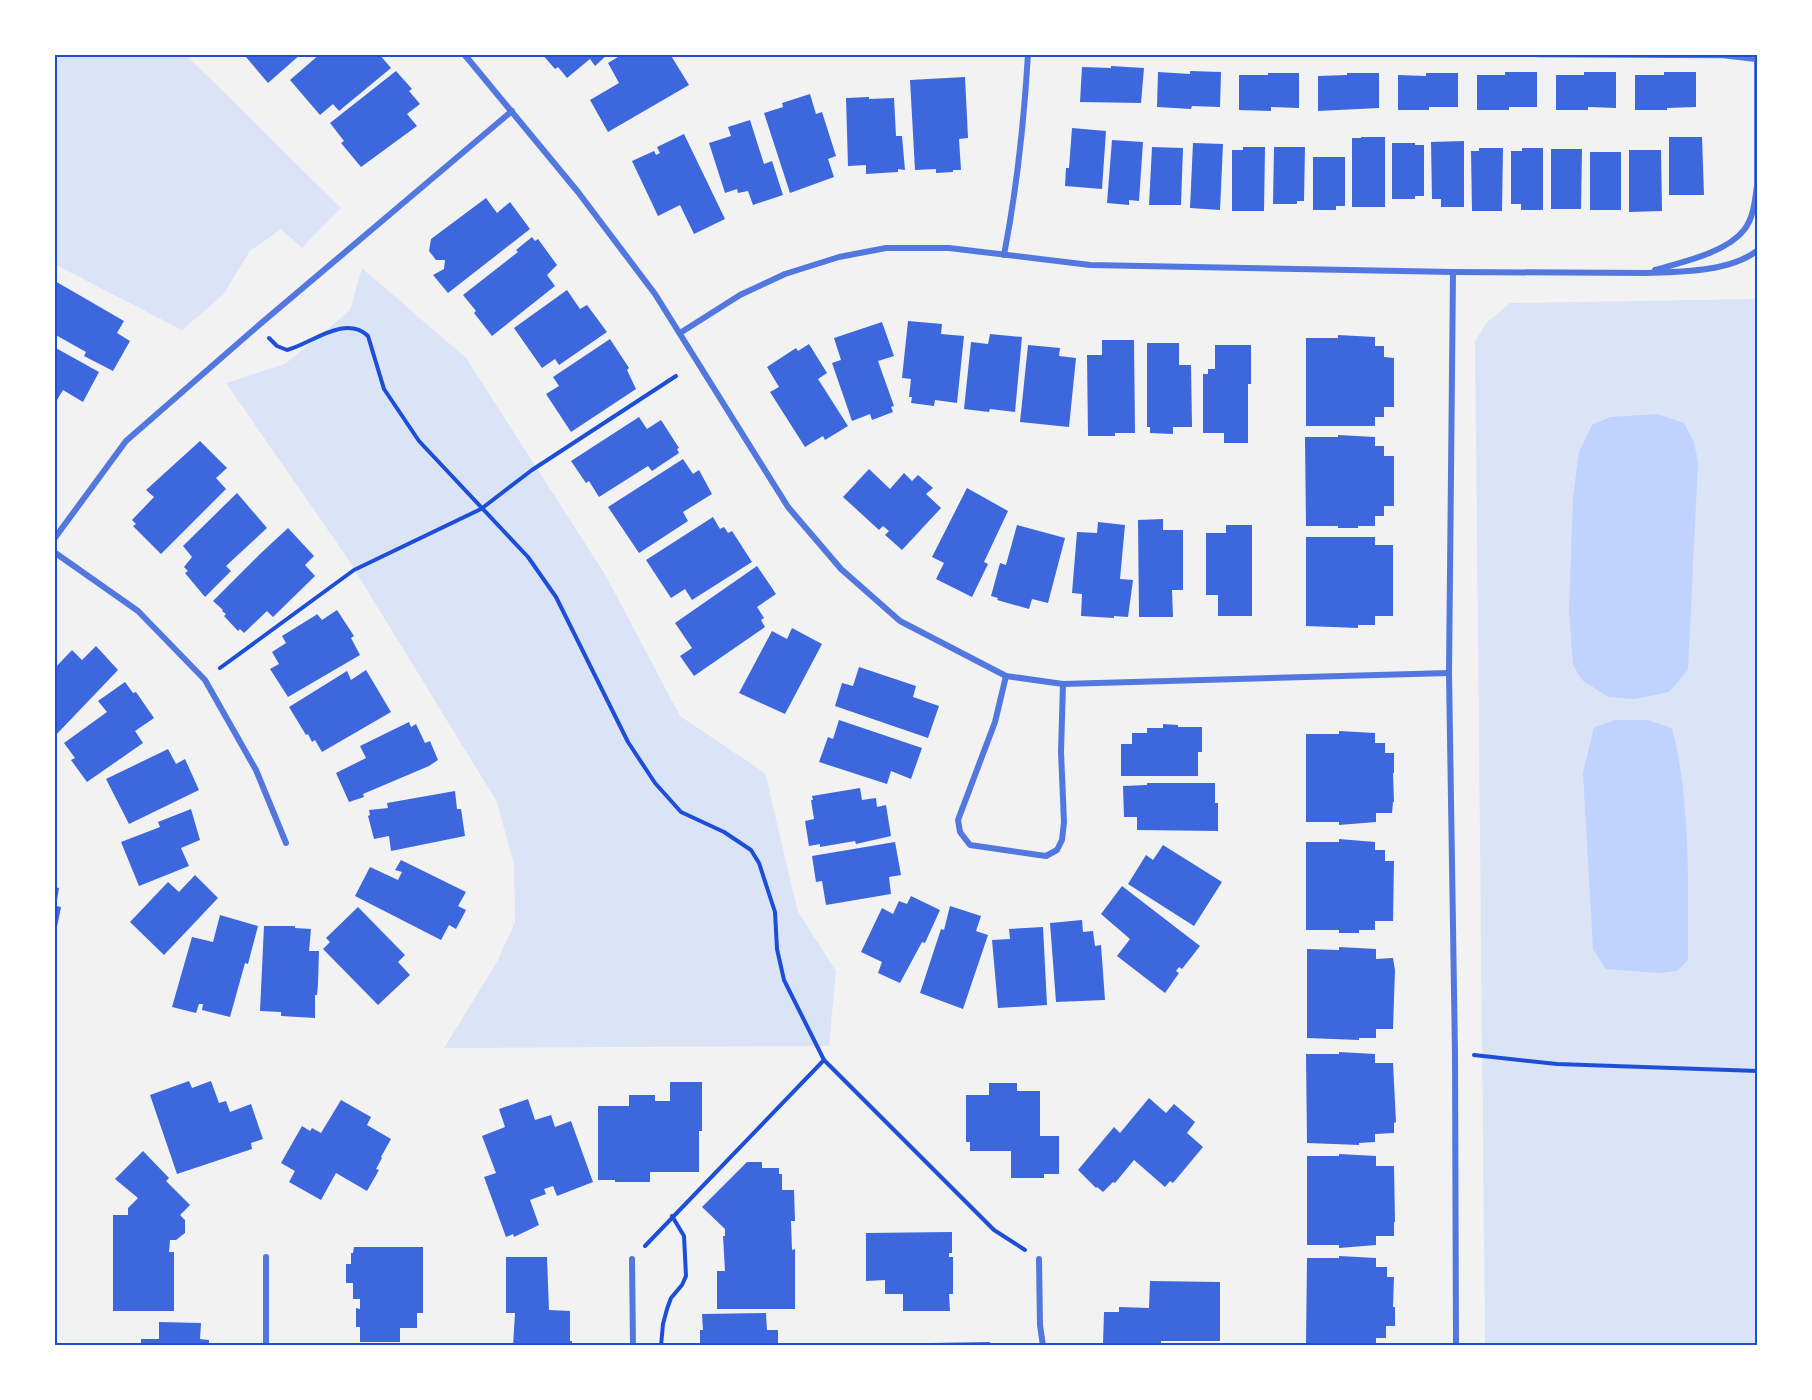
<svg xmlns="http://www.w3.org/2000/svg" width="1812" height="1400" font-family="'Asap Condensed',sans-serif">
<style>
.green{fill:#dbe4f7}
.water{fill:#bfd3fe}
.building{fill:#3d67dc}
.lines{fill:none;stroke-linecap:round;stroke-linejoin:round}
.path{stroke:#1d4ed8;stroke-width:4}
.service{stroke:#5277de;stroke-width:4.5}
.minor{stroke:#5277de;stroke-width:6}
.neatline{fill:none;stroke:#1d4ed8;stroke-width:2}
</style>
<rect width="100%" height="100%" fill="#f2f2f2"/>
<g class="green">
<path d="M54,54H185L341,208L302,248L281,229L250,251L223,295L182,330L54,264Z"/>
<path d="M362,268L466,358L606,576L680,716L765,773L798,912L836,971L829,1046L444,1048L497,962L515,922L514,865L497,802L348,559L226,383L285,364L350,310Z"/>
<path d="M1758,299V1346H1485L1475,342L1486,323L1510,303Z"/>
</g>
<g class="water">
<path d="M1657,414L1684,423L1694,442L1698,462L1688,670L1669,692L1635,699L1608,697L1582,680L1573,665L1569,611L1573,497L1579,452L1592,425L1610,417Z"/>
<path d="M1616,720H1647L1672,728C1691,803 1688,883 1688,960L1677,971L1658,973L1606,969L1593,949L1583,773L1594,727Z"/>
</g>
<g class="building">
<path d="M250,54H301L268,83L246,57Z"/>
<path d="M320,54H379L391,68L339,111L333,104L320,115L290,80Z"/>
<path d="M542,54H608L595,66L590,59L567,78L558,67L555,69Z"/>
<path d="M623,54H670L689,85L608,132L590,100L619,83L608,63Z"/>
<path d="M1111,66L1144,68L1141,103L1080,102L1082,67L1111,68Z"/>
<path d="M396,71L412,89L409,91L420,104L407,114L417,126L361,167L341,143L344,141L330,123Z"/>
<path d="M1190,71L1221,72L1220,107L1192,106L1191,109L1157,107L1158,72L1190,74Z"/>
<path d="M1505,72H1537V107H1509V110H1477V75H1505Z"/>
<path d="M1584,72H1616V108L1588,107V110H1556V75H1584Z"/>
<path d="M1664,72H1696V107L1667,108V110H1635V75H1664Z"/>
<path d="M1268,73H1299V108L1271,107V111L1239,110V75H1268Z"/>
<path d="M1347,73H1379V108L1318,111V76L1347,75Z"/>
<path d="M1426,73H1458V107H1429V110H1398V75L1426,76Z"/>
<path d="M965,77L968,138L959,139L961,170H953V172L936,173V169L915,170L910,80Z"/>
<path d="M810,94L816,114L822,112L836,156L828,159L834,177L790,193L764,113L783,107L782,103Z"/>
<path d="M869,97V99L894,98L896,136H902L905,170L898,169V172L866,174V165L848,166L846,98Z"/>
<path d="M750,120L764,164L772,161L783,195L753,205L748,191L738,193L737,189L725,193L709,143L731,136L728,127Z"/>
<path d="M1072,128L1106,131L1102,189L1065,186L1066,168H1069Z"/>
<path d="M684,134L725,219L694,234L680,205L658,216L632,161L654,151L656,155L660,153L657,147Z"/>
<path d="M1361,137H1385V207H1352V138H1361Z"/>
<path d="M1669,137H1702L1704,195H1669Z"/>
<path d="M1112,140L1143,142L1139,201L1129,200V205L1107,203Z"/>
<path d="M1464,141V207H1441V199H1432L1431,142Z"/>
<path d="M1193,143L1223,144L1220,210L1190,208Z"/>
<path d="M1392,143H1415V145H1424V196H1415V199H1392Z"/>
<path d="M1152,147L1183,148L1181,205H1149Z"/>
<path d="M1243,147H1265L1264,211H1232V150H1243Z"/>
<path d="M1274,147H1305L1304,201H1297V204H1273Z"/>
<path d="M1479,148H1503L1502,211H1472L1471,151H1479Z"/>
<path d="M1522,148H1543V210H1521V204H1511V151H1522Z"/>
<path d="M1551,149H1582L1581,209H1551Z"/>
<path d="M1629,150H1661L1662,211L1629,212Z"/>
<rect x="1590" y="152" width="31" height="58"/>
<path d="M1313,157H1345V206H1336V210H1313Z"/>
<path d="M486,198L497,213L510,202L530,229L448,293L433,275L444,269L445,260H436L429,251L431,239Z"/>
<path d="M532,237L535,241L538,239L557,265L547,275L555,286L492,336L474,313L476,311L463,295L518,252L516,250Z"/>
<path d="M55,281L124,321L117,333L130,341L113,371L84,356L86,352L54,334Z"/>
<path d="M567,290L580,309L587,305L607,332L559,365L555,359L542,368L514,328Z"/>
<path d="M908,321L942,324L941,334L964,336L957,403L935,400L934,406L911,403L912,397H909L911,379L902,378Z"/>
<path d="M882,322L894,356L878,361L894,406L891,407L893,412L872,420L870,414L852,421L832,363L841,360L834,338Z"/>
<path d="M990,334L1022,337L1015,412L990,409L989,412L964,409L971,342L988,344Z"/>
<path d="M1338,335L1375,337V346H1384V357L1394,358V407H1384V417H1375V426H1306V338H1338Z"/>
<path d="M610,339L629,368L627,370L636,389L571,432L546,394L559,386L553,377Z"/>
<path d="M1102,340H1134L1135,433H1115V436H1088L1087,355H1102Z"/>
<path d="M1147,343H1179V365H1191L1192,427H1173V434L1150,433V427H1147Z"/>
<path d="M809,344L827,373L818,379L848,426L825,440L823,436L805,447L770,392L779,387L767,367L796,348L798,351Z"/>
<path d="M1028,345L1060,348L1059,356L1076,358L1069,427L1020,422Z"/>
<path d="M1215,345H1251V384H1248V443H1224V433H1203V374H1208V369H1215Z"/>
<path d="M54,347L99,372L83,402L63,390L57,400L54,398Z"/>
<path d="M639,417L647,429L661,420L679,448L677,449L679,453L652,471L648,466L599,497L589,481L586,483L571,461Z"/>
<path d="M1338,435L1375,437V446H1384V456H1394V506H1384V516H1375V526H1358V528H1338V526H1306L1305,437H1338Z"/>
<path d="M200,441L227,468L216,478L226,489L161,554L133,526L136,524L132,520L154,497L146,490Z"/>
<path d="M683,459L693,474L699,470L712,494L683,512L688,521L639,553L608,507Z"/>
<path d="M869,469L890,489L904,473L912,481L918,475L933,488L926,494L941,508L902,550L885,535L889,531L883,526L879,530L843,497Z"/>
<path d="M967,488L1008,511L984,562L988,564L972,597L936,579L944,563L932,557Z"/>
<path d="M237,493L267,528L226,566L231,571L205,597L185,573L188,571L184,567L192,557L183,546Z"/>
<path d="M713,517L720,529L724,527L728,533L732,531L752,562L692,600L685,589L671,598L646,560Z"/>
<path d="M1163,519V530H1183V590H1172L1173,617H1139L1138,520Z"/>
<path d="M1098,522L1125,525L1120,579L1133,580L1128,617L1114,616V618L1081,616L1082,594L1072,593L1077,532L1097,533Z"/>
<path d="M1017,525L1065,538L1048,603L1032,599L1029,609L997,600L998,598L991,596L1000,563L1006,565Z"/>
<path d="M1226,525H1252V616H1218V595H1206V533H1226Z"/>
<path d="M288,528L314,556L305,565L315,576L273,617L267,611L244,633L240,629L238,631L224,616L226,614L222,611L223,610L213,601L260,554Z"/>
<path d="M1306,537H1375V545H1393V616H1375V625H1358V628L1306,626Z"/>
<path d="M757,566L776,594L757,607L764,618L761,620L765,627L694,676L680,656L692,648L675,623Z"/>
<path d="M337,610L354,636L351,638L360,655L288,697L270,669L279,664L272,652L286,643L282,636L316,615L317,614L322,620Z"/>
<path d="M792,628L822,644L785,714L739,693L772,631L787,639Z"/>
<path d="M96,646L118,670L54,737V669L72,650L82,660Z"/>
<path d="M859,667L916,686L913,697L939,706L928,738L835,706L842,683L853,686Z"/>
<path d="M366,670L391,712L322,752L315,740L312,742L308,734L306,735L289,707L347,671L351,680Z"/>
<path d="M125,682L133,693L136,692L154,718L135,731L143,743L87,782L71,760L75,758L64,743L107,712L98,701Z"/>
<path d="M839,720L922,748L911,779L891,771L887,784L819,762L828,737L833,739Z"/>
<path d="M409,722L411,727L416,724L425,743L430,741L438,760L429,766L363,794L364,797L349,802L336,773L366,758L360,746Z"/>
<path d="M1163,724L1178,725V727H1202V752H1198V776H1121V744H1132V733H1147V728H1163Z"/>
<path d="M1339,731L1375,733V743H1385V753H1394V773H1393L1394,802H1393L1392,813H1376V822L1339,825V822H1306V734H1339Z"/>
<path d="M168,749L176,764L185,759L199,790L129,824L106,779Z"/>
<path d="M1147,783H1215V803H1218V831L1137,830V817H1124L1123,786L1147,785Z"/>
<path d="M860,788L862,800L876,798L877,807L886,805L891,836L856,844L855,841L820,847V844L809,846L805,821L814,819L811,800H813L812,796Z"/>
<path d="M455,791L457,809H461L465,836L391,851L389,836L374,839L368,816L370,815L369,810L388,808L387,803Z"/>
<path d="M191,809L200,840L181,848L189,866L139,886L121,842L160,827L158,822Z"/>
<path d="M1339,839L1375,842V850H1385V861H1394L1393,921H1375V930H1359V933H1339V930H1306V842H1339Z"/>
<path d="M895,842L901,875L889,877L891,894L826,905L822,881L816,882L812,856Z"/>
<path d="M1163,845L1222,882L1194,926L1128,884L1146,855L1153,860Z"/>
<path d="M401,860L466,892L458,906L466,910L456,929L449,925L441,940L355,896L370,867L398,880L402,872L395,870Z"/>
<path d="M195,875L218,898L164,955L130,922L168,882L179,892Z"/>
<path d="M1122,886L1200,946L1182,969L1179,967L1176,971L1179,973L1165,993L1117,956L1130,939L1101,914Z"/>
<path d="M54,887L59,888L56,906L61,907L55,937Z"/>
<path d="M911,896L940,910L925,943L922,942L900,983L878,973L882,962L861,952L882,908L893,914L899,901L907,904Z"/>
<path d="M950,906L981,916L976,931L988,935L963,1009L920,993L941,929L944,930Z"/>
<path d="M358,907L405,955L398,962L410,975L378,1005L323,949L330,942L326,938Z"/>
<path d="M220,915L258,926L248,964L245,963L230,1017L202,1010L203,1004H199L196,1013L172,1007L192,937L213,942Z"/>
<path d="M1082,920L1083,932L1093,931L1095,946L1101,945L1105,1000L1056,1002L1050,923Z"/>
<path d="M264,926H295V928L311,929L309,951H319L318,984L317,995H315V1018L281,1016V1012L260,1011Z"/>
<path d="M1043,927L1047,1005L998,1008L992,940L1010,939L1009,929Z"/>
<path d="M1339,947L1376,949V959L1393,958L1395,970L1393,1029H1376V1038H1359V1040L1307,1038V949L1339,950Z"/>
<path d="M1339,1052L1375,1054V1063H1393L1396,1122L1394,1123V1133L1375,1134V1142L1359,1143V1145L1307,1143L1306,1054H1339Z"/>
<path d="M189,1081L192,1088L211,1081L219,1103L226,1101L230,1112L251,1104L263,1139L251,1143L252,1149L177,1174L150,1095Z"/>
<path d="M670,1082H702V1131H699V1172H650V1182H615V1180H598V1106H629V1095H655V1101H670Z"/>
<path d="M989,1083H1017V1091H1040V1136H1059V1174H1044V1178H1011V1151H970V1142H966V1095H989Z"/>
<path d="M1149,1098L1166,1113L1174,1104L1195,1122L1187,1133L1203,1147L1173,1183L1170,1181L1165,1187L1134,1160L1115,1183L1113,1182L1103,1192L1097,1187L1096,1188L1078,1170L1114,1127L1120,1133Z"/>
<path d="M528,1099L535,1120L551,1115L555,1127L571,1121L593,1182L557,1196L553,1186L544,1189L546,1194L530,1200L539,1225L514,1237L513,1234L506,1237L484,1177L496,1173L482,1136L505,1127L499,1109Z"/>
<path d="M341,1100L371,1117L367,1125L391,1139L381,1157L382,1158L376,1169L379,1170L367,1191L336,1173L321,1200L289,1182L295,1171L281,1163L302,1126L310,1131L312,1128L321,1133Z"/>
<path d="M143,1151L169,1178L166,1181L190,1205L180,1215L185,1220V1233L176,1240H170L169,1252H174V1311H113V1215H128V1208L138,1198L115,1179Z"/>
<path d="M1339,1154L1376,1156V1166H1394L1395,1222H1394V1236H1376V1245L1339,1248V1245H1307V1156H1339Z"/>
<path d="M747,1162H762V1168H779V1174H782V1190H794L795,1221H791L792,1250L795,1249V1309H717V1271H725L723,1236H725V1229L702,1207Z"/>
<path d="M952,1232V1253H949V1257H953V1294H949L950,1311H903V1294H885V1280L866,1281V1233Z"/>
<path d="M354,1247H423V1313H417V1328H400V1342H360V1327H356V1308L360,1309V1299H353V1283H346V1264H351V1253H353Z"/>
<path d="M1339,1256L1376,1258V1267H1387V1277H1394L1393,1307H1395V1326H1386V1338H1376V1346H1306L1307,1258H1339Z"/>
<path d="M506,1257H547L549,1310L570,1311V1341H572V1346H513L515,1313H506Z"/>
<path d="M1150,1281L1220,1282V1341H1161V1344H1103L1104,1312H1119V1307L1149,1308Z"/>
<path d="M766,1313L767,1330H778V1346H700V1330H703L702,1314Z"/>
<path d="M159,1322L201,1323L200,1339L209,1340V1346H141V1339H159Z"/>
<path d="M990,1342V1346H931V1343Z"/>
</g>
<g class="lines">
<g class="path">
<path d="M269,338L277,346L287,350C311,344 345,314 368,336L384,389L419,441L528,557L556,597L628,742L655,783L681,812L724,832L751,850L759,863L775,912L777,949L784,980L824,1060L994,1230L1025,1250"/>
<path d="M220,668L354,570L481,509L532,470L676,376"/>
<path d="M1474,1055L1557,1064L1758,1071"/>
<path d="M645,1246L824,1060"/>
<path d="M661,1346L663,1324L667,1309L671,1298L682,1285L686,1276L684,1236L672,1216"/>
</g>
<g class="service">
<path d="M1233,54H1281"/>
<path d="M1352,54H1537"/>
<path d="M1537,55L1723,56L1758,60"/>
</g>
<g class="minor">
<path d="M464,54L578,192L655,294L788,507L841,569L900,621L1006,676L1063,684L1449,673"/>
<path d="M1004,255C1017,188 1024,122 1028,54"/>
<path d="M1655,270C1682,262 1726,253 1744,230C1754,217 1755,200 1757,185V54"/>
<path d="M1453,272L1449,673L1455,1054L1456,1346"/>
<path d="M680,333L740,295L785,274L839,257L886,248H949L1090,265L1453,272L1646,273C1679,272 1731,272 1758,250"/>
<path d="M54,539L126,441L259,325L512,111"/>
<path d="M54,552L138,611L205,680L256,770L286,843"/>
<path d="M1006,676L995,722L958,820L960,832L970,845L1046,856L1057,850L1062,840L1064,822L1061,752L1063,684"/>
<path d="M632,1259L633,1346"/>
<path d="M1039,1259L1040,1325L1043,1346"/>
<path d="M266,1346V1257"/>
</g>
</g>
<rect width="1812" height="1400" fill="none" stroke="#ffffff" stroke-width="111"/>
<rect x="56" y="56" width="1700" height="1288" class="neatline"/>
</svg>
